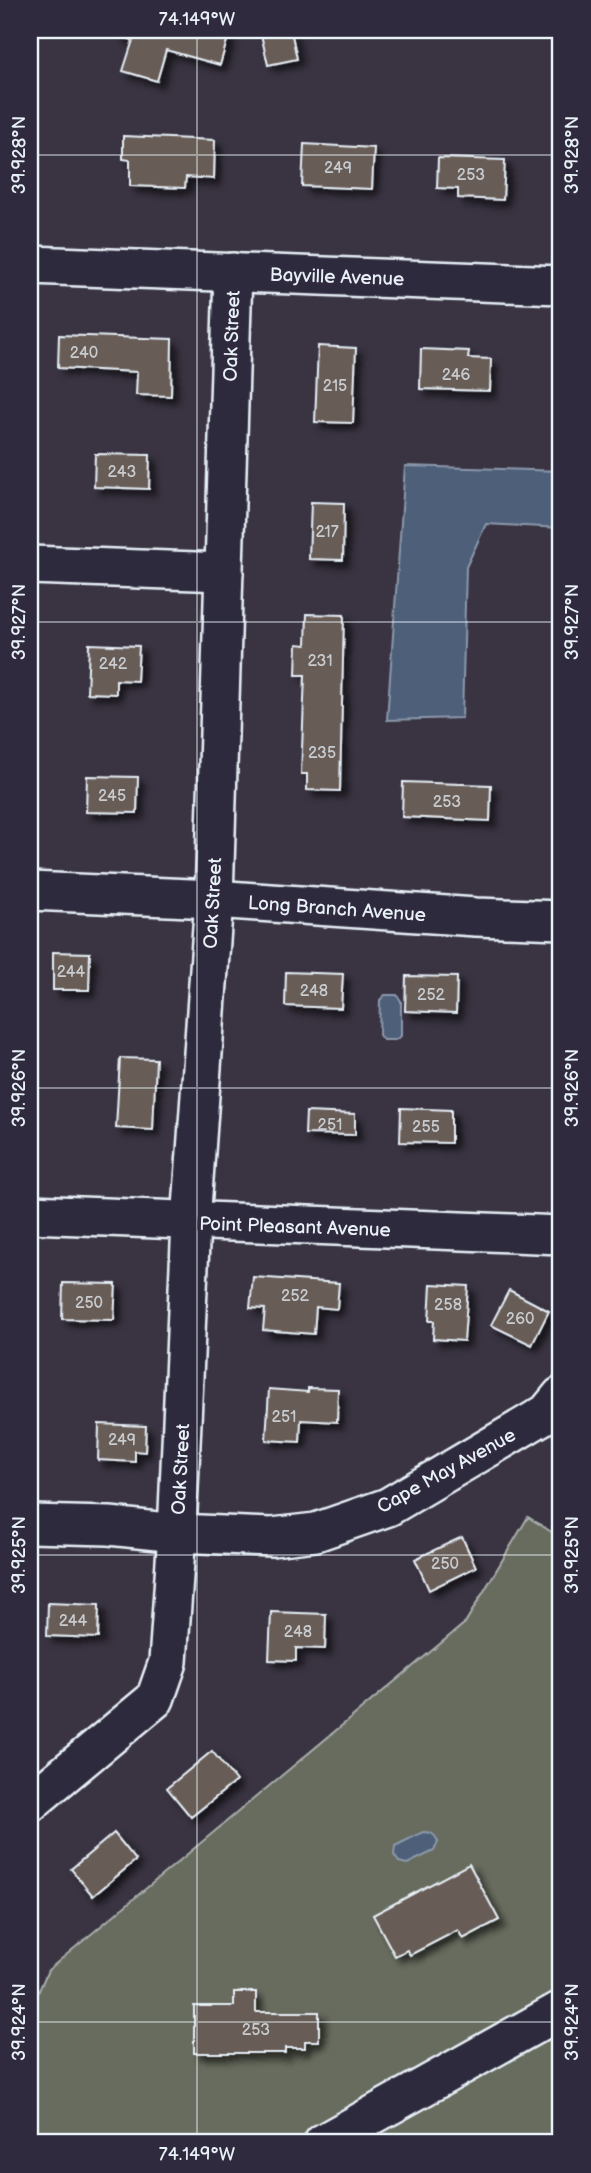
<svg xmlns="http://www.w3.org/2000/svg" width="591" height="2173" font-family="'Balsamiq Sans',sans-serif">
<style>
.green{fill:#686c5e;stroke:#a8aeab;stroke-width:2}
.water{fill:#4e5f79;stroke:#8c99ac;stroke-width:2}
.building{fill:#685b57;stroke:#e8f1f8;stroke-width:2;filter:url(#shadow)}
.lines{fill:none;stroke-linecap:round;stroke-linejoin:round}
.minor-casing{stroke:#e8f1f8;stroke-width:42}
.minor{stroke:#2f2a3d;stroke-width:37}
.ticks{fill:none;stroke:#e8f1f8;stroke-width:2;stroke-opacity:0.45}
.labels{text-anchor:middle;stroke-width:7;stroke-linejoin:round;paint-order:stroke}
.number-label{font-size:16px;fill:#c8ccd0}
.street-label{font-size:19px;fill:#e8f1f8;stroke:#2f2a3d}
.neatline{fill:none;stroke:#e8f1f8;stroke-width:2.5}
.ticks-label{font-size:18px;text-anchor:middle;fill:#e8f1f8}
</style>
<defs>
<filter id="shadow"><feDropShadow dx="6" dy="6" stdDeviation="3.5" flood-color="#0009"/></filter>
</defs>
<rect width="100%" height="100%" fill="#3a3442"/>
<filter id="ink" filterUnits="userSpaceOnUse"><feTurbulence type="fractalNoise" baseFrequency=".0143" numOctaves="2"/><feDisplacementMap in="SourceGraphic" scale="14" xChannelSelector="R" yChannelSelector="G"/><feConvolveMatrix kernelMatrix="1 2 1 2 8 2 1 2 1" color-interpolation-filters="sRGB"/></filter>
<g filter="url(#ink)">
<path class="green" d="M528,1517L561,1538V2143H30V2011L48,1970L465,1623Z"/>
<g class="water">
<path d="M405,466L561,471V528L486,524L466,567L462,718L387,720Z"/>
<path d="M385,995H397L401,1001V1036L395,1040H383L379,1035L380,1000Z"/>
<path d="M423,1832C431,1832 435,1834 438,1842L434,1851L407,1864L399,1862L394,1855L395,1846Z"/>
</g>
<g class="building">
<path d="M120,30H215L229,34L220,65L166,50L157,81L123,71L133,40L119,36Z"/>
<path d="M260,30H291L297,59L268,65Z"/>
<path d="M123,136L215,140L214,179L186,177L185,188L130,186V160L123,159Z"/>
<path d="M304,144L374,148L372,189L302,186Z"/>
<path d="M438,158L505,160L503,200L458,198V189L437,188Z"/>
<path d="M59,335L172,339L171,396L136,395L137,372L58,368Z"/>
<path d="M318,346L356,348L353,423L315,422Z"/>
<path d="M421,349L469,351L468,358L491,359L490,391L420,389Z"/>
<path d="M95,454L150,455L149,489L94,487Z"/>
<path d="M311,502L344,503L343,560L309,559Z"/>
<path d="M307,614L344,615L340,791L307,790V774H301L305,675H296L297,644L306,645Z"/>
<path d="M89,644L139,646L137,681L116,680V694L87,693Z"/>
<path d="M87,776L138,777L137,813L86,812Z"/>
<path d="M403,782L491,785L490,821L402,817Z"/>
<path d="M53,952L90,953L89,990H53Z"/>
<path d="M286,972L343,974L341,1008L285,1006Z"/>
<path d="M406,976L457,977L456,1013L405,1011Z"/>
<path d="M120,1058L156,1059L153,1130L116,1128Z"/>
<path d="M401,1108L451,1110V1143L400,1142Z"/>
<path d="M306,1112L355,1114V1135L305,1134Z"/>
<path d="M253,1277L339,1283L337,1309L316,1307L314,1334L263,1330L265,1309L250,1308Z"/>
<path d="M63,1283L116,1284L114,1320L62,1319Z"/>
<path d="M431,1284L468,1286L464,1341L433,1339L434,1321H429Z"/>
<path d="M509,1290L549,1311L532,1345L491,1325Z"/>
<path d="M308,1388L338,1389L337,1422L301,1420L300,1442L266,1440L269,1389L308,1392Z"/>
<path d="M99,1424L146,1426L145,1452L135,1451V1462L98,1460Z"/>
<path d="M462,1537L476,1567L429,1590L415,1559Z"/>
<path d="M48,1603L99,1605L98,1638L47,1636Z"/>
<path d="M271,1612L326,1614L325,1649L296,1648V1661L269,1660Z"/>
<path d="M212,1751L236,1781L191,1817L167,1788Z"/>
<path d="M114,1833L136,1860L93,1896L71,1869Z"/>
<path d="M469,1864L499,1920L463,1939L458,1930L410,1955L407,1950L395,1956L373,1915Z"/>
<path d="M234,1992H256V2012H319V2041H305V2048H285V2053H194V2006H234Z"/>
</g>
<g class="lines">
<defs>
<g id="minor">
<path d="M30,265L561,285"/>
<path d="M30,565L224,572"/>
<path d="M30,891L214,899L476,917L561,920"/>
<path d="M30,1214L561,1235"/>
<path d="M30,1524L109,1526L177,1533L272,1537L316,1532L388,1507L547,1413L561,1396"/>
<path d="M30,1803L155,1699L168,1662L177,1533L191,1222L214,899L233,272"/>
<path d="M323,2143L561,2010"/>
</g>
</defs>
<use href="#minor" class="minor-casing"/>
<use href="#minor" class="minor"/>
</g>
</g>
<path class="ticks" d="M197,30V2143M557,30V2143M30,155H561M30,622H561M30,1088H561M30,1555H561M30,2022H561"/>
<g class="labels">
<g class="number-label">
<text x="338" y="173">249</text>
<text x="471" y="180">253</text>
<text x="84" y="358">240</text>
<text x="456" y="380">246</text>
<text x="335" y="391">215</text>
<text x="122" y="477">243</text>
<text x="327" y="537">217</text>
<text x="320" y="666">231</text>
<text x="113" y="669">242</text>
<text x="322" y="758">235</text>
<text x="112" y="801">245</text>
<text x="447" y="807">253</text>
<text x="71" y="977">244</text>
<text x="314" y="996">248</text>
<text x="431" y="1000">252</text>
<text x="330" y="1130">251</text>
<text x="426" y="1132">255</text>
<text x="295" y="1301">252</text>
<text x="89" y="1308">250</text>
<text x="448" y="1310">258</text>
<text x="520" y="1324">260</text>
<text x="284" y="1422">251</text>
<text x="122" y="1445">249</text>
<text x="445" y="1569">250</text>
<text x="73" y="1626">244</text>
<text x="298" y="1637">248</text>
<text x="256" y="2035">253</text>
</g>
<g class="street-label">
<text transform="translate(337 276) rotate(2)" y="7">Bayville Avenue</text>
<text transform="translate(231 336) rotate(-88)" y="7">Oak Street</text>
<text transform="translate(212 903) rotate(-87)" y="7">Oak Street</text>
<text transform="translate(337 908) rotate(4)" y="7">Long Branch Avenue</text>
<text transform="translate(295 1226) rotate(2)" y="7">Point Pleasant Avenue</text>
<text transform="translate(180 1469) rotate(-87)" y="7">Oak Street</text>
<text transform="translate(446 1470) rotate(-29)" y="7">Cape May Avenue</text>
</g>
</g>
<rect width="591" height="2173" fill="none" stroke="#2f2a3d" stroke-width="77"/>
<rect x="38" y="38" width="514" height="2096" class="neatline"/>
<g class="ticks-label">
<text x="197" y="25">74.149°W</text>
<text transform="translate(19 155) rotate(-90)" y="6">39.928°N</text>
<text transform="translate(572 155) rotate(-90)" y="6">39.928°N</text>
<text transform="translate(19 622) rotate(-90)" y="6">39.927°N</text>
<text transform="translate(572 622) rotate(-90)" y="6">39.927°N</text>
<text transform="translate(19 1088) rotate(-90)" y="6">39.926°N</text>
<text transform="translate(572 1088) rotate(-90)" y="6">39.926°N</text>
<text transform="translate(19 1555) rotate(-90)" y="6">39.925°N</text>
<text transform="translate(572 1555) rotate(-90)" y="6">39.925°N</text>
<text transform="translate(19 2022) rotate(-90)" y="6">39.924°N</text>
<text transform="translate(572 2022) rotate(-90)" y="6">39.924°N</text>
<text x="197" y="2160">74.149°W</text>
</g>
</svg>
